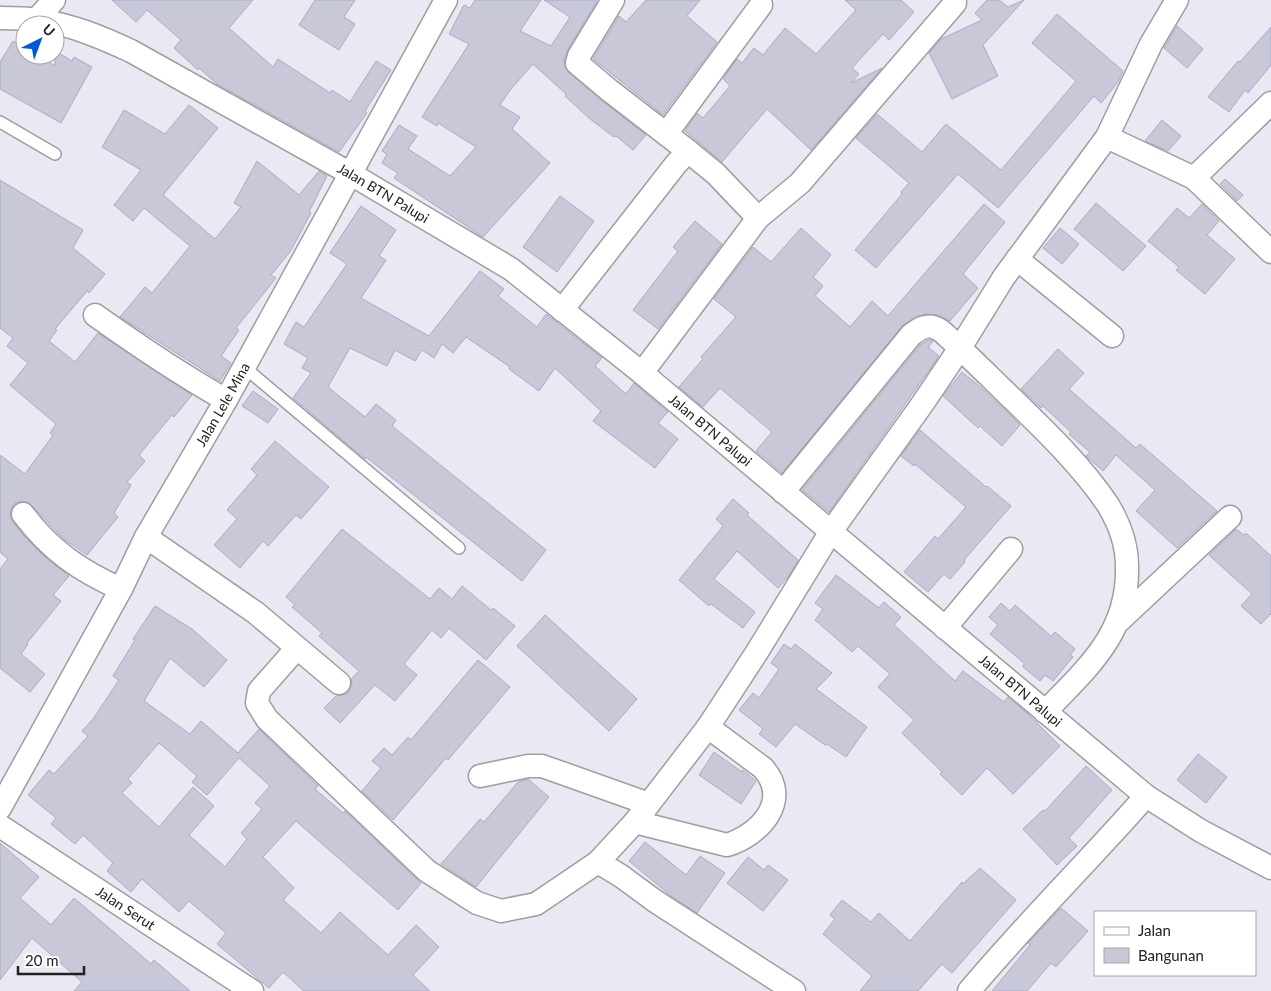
<svg xmlns="http://www.w3.org/2000/svg" width="1271" height="991" font-family="Lato,sans-serif">
<style>
.building{fill:#c8c8d9;stroke:#aaaac4;fill-rule:evenodd}
.lines{fill:none;stroke-linecap:round;stroke-linejoin:round}
.service-casing{stroke:#9e9e9e;stroke-width:14}
.minor-casing{stroke:#9e9e9e;stroke-width:25}
.service{stroke:#fff;stroke-width:11}
.minor{stroke:#fff;stroke-width:22}
.labels{text-anchor:middle;stroke-width:5;stroke-linejoin:round;paint-order:stroke}
.street-label{font-size:14px;fill:#212121;stroke:#fff}
</style>
<rect width="100%" height="100%" fill="#eae8f2"/>
<g class="building">
<path d="M112,0H253L229,28L273,67L278,59L330,93L332,90L350,102L376,61L391,70L365,111L367,113L339,152L217,84L199,68L198,70L174,48L181,40L147,10L136,22Z"/>
<path d="M315,0H355L344,17L355,24L339,50L299,25Z"/>
<path d="M475,0H541L520,31L551,46L570,17L544,0H595L597,1L568,49L564,59L565,67L569,73L601,100L646,135L633,150L616,136L614,137L590,119L565,96L566,94L533,64L511,89L500,105L520,117L512,129L550,163L483,237L394,178L398,173L382,163L387,154L382,151L399,125L417,136L408,149L450,176L476,147L438,123L437,126L422,117L469,44L449,34L464,5L470,8Z"/>
<path d="M646,0H700L687,16L717,42L663,115L593,59L619,16L626,22Z"/>
<path d="M845,0H901L914,12L889,40L883,34L852,68L859,74L851,83L882,68L811,150L767,109L722,162L685,131L697,113L703,118L730,86L723,79L737,59L742,63L754,48L763,55L785,28L816,54L856,10Z"/>
<path d="M987,0H999L1008,7L1024,0L983,45L998,76L952,99L929,53L941,39L982,20L975,13Z"/>
<path d="M1057,14L1123,71L1118,82L1101,103L1094,96L998,208L958,174L876,268L855,250L902,194L901,192L909,183L856,138L877,114L922,152L946,124L1001,170L1076,81L1032,43Z"/>
<path d="M1177,26L1203,49L1187,68L1164,48Z"/>
<path d="M1271,27V65L1248,93L1245,90L1229,112L1208,97L1238,61L1240,62Z"/>
<path d="M13,41L25,48V55H37L55,66V51L72,61L74,57L92,67L61,123L0,89V62Z"/>
<path d="M189,105L218,128L163,195L215,239L241,207L234,203L257,161L299,195L319,171L327,176L309,212L311,213L290,252L271,275L276,278L236,328L239,330L221,356L231,363L220,381L120,317L145,287L152,293L190,246L144,208L133,221L114,205L141,170L102,147L124,110L165,134Z"/>
<path d="M1162,120L1181,136L1168,151L1145,141Z"/>
<path d="M1225,179L1243,195L1237,201L1220,184Z"/>
<path d="M0,180L83,230L73,248L105,274L89,293L87,291L55,329L57,330L49,341L75,362L98,333L192,395L174,417L172,415L139,455L145,461L127,482L131,485L114,513L118,517L87,555L64,539L28,502L21,501L14,504L11,509L10,516L13,522L24,536L46,558L69,576L53,595L61,601L27,643L28,644L21,654L45,674L30,692L0,668V569L8,559L0,552V455L25,474L53,435L50,433L56,424L10,385L28,363L7,346L13,338L0,328Z"/>
<path d="M560,196L594,221L557,272L523,247Z"/>
<path d="M1096,203L1146,246L1123,271L1074,229Z"/>
<path d="M984,204L1005,222L963,274L978,288L950,321L939,315L926,314L915,317L903,325L782,473L756,451L772,432L720,388L703,407L679,387L703,359L701,357L736,317L714,299L753,247L771,262L801,228L831,255L813,277L823,286L815,296L850,327L872,301L888,316Z"/>
<path d="M1202,204L1219,221L1207,235L1235,259L1205,294L1176,270L1179,267L1148,241L1177,208L1189,218Z"/>
<path d="M361,206L396,230L379,256L386,260L361,298L429,336L480,271L504,289L498,296L537,327L546,314L602,358L595,366L626,394L634,383L668,412L658,423L678,439L655,468L593,421L601,411L555,368L539,391L509,369L510,367L466,337L453,353L442,344L434,358L422,350L415,361L395,350L387,366L350,348L328,387L365,417L376,404L396,420L392,426L546,550L522,581L366,457L365,459L293,398L311,373L302,368L308,358L284,344L296,322L304,327L347,264L330,253Z"/>
<path d="M695,221L722,244L658,329L633,310L678,251L673,247Z"/>
<path d="M1060,228L1079,244L1062,264L1043,248Z"/>
<path d="M928,340L933,341L928,347L939,356L829,512L802,490L920,345Z"/>
<path d="M1058,349L1084,373L1069,389L1136,448L1140,444L1217,511L1177,548L1136,511L1155,490L1116,455L1103,471L1086,456L1090,452L1069,434L1071,432L1043,406L1041,408L1021,389Z"/>
<path d="M962,372L983,389L1020,425L1002,446L980,426L978,428L943,396Z"/>
<path d="M253,391L278,409L268,423L242,406Z"/>
<path d="M920,430L986,487L987,486L1011,506L964,560L965,562L950,579L944,574L928,592L904,572L935,536L938,539L966,507L915,464L914,466L901,456Z"/>
<path d="M275,441L329,487L301,519L296,515L268,546L263,541L240,568L214,545L237,519L227,510L257,475L251,469Z"/>
<path d="M733,499L749,513L747,515L798,560L788,577L778,588L737,551L714,579L755,612L743,628L711,604L709,606L679,580L723,526L716,519Z"/>
<path d="M342,529L430,599L439,588L452,599L462,586L491,610L493,608L515,626L486,660L449,628L441,638L432,630L404,664L417,675L395,701L375,685L340,723L324,708L336,696L343,695L349,692L352,686L351,679L359,671L319,636L322,633L292,607L295,605L286,597Z"/>
<path d="M1236,529L1244,535L1246,533L1271,556V614L1261,624L1241,606L1252,594L1209,555Z"/>
<path d="M836,575L879,608L884,602L901,617L894,625L955,681L963,671L1004,702L1008,697L1028,714L1060,746L1013,794L987,768L962,795L940,774L942,772L902,733L914,720L878,687L890,674L858,646L852,652L815,620L823,609L815,603Z"/>
<path d="M1001,603L1010,611L1015,605L1051,636L1055,632L1075,649L1070,655L1073,657L1053,681L1045,675L1040,681L1022,666L1025,664L990,634L998,625L989,617Z"/>
<path d="M155,606L192,629L227,660L204,687L170,658L144,701L190,734L201,721L238,753L259,729L318,786L315,789L343,813L345,811L421,883L398,910L296,821L263,857L294,888L283,900L321,933L340,912L388,955L416,925L439,947L413,975L430,991H304L283,972L269,988L217,944L226,933L189,901L179,912L142,879L131,892L107,871L113,863L83,835L75,844L51,824L56,818L28,795L49,770L54,774L88,736L82,731L93,719L119,680L113,676L135,640L133,639ZM159,743L197,776L192,782L207,795L239,758L270,786L255,803L262,809L241,833L247,839L225,867L189,835L214,806L193,787L159,827L122,793L132,783L128,779Z"/>
<path d="M545,615L637,699L609,731L517,646Z"/>
<path d="M784,644L791,649L795,644L832,673L816,689L867,727L846,757L827,744L825,745L795,724L776,747L759,734L763,729L739,710L753,693L759,698L779,669L771,663Z"/>
<path d="M478,660L510,687L448,760L446,758L393,820L362,791L381,768L372,761L384,748L392,755L408,737L411,740Z"/>
<path d="M714,752L742,772L743,770L756,781L741,804L699,775Z"/>
<path d="M1198,754L1227,777L1206,803L1177,780Z"/>
<path d="M1086,766L1112,790L1069,838L1077,846L1057,865L1023,829L1043,810L1045,811Z"/>
<path d="M528,779L549,797L476,887L441,864L480,819L484,822L518,782Z"/>
<path d="M645,842L686,875L700,856L725,873L697,913L671,896L629,861Z"/>
<path d="M0,843L39,877L20,898L51,925L74,898L151,964L154,960L190,991H74L82,982L32,938L0,980Z"/>
<path d="M748,857L764,870L768,865L788,880L763,911L727,883Z"/>
<path d="M980,868L1016,900L952,973L942,964L918,991H860L872,976L823,934L835,919L830,915L842,900L871,922L879,913L910,941L962,882L963,884Z"/>
<path d="M1061,908L1088,931L1056,967L1051,963L1027,991H992L1030,945L1028,943Z"/>
</g>
<g class="lines">
<defs>
<g id="service">
<path d="M0,122L55,154"/>
<path d="M244,367L459,548"/>
</g>
<g id="minor">
<path d="M613,0L579,56L577,63L609,90L688,151"/>
<path id="s1" d="M0,18C13,18 26,18 39,20C72,25 101,37 131,51L351,174L511,269L642,373L1146,796C1088,862 1025,924 969,991"/>
<path d="M37,19L54,0"/>
<path d="M666,134L761,5"/>
<path d="M1107,137L1194,178L1271,252"/>
<path d="M1194,178L1271,103"/>
<path d="M1017,259L1112,336"/>
<path d="M562,310L676,164L688,151L716,174L758,218"/>
<path d="M95,315C137,345 180,374 226,400"/>
<path d="M642,373L758,218L800,183L955,3"/>
<path d="M783,492L911,335C919,329 927,323 938,329C942,331 946,335 949,338C963,350 975,363 988,375C1028,415 1077,458 1108,505C1119,523 1127,545 1127,566C1129,633 1088,667 1045,712"/>
<path d="M23,514C50,550 80,571 121,589"/>
<path d="M146,537L256,613L339,683"/>
<path d="M1118,622L1230,517"/>
<path d="M945,628L1011,549"/>
<path d="M297,648L259,691L257,703L267,719L427,871L477,903L501,911L536,904L598,862"/>
<path d="M480,776L528,766H542L649,804"/>
<path d="M1146,796L1201,831L1271,868"/>
<path id="s2" d="M0,808L121,589L146,537L226,400L446,0"/>
<path d="M635,822L727,845C760,835 792,800 763,768L708,727"/>
<path id="s3" d="M0,826L252,991"/>
<path d="M794,991L655,901L621,876L598,862L635,822L708,727L757,652L830,533L923,403L960,348L1004,277L1107,137L1151,44L1177,0"/>
</g>
</defs>
<use href="#service" class="service-casing"/>
<use href="#minor" class="minor-casing"/>
<use href="#service" class="service"/>
<use href="#minor" class="minor"/>
</g>
<g class="labels">
<g class="street-label">
<text dy="5" stroke="none"><textPath href="#s1" startOffset="426">Jalan BTN Palupi</textPath></text>
<text dy="5" stroke="none"><textPath href="#s2" startOffset="461">Jalan Lele Mina</textPath></text>
<text dy="5" stroke="none"><textPath href="#s1" startOffset="831">Jalan BTN Palupi</textPath></text>
<text dy="5" stroke="none"><textPath href="#s1" startOffset="1236">Jalan BTN Palupi</textPath></text>
<text dy="5" stroke="none"><textPath href="#s3" startOffset="150">Jalan Serut</textPath></text>
</g>
</g>
<rect x="1094" y="911" width="162" height="65" fill="#ffffff" stroke="#a6a6a6"/>
<rect x="1104" y="927" width="25" height="8" fill="#ffffff" stroke="#a6a6a6"/>
<text x="1138" y="936" font-size="15" fill="#212121">Jalan</text>
<rect x="1104" y="948" width="25" height="15" fill="#c8c8d9" stroke="#a6a6a6"/>
<text x="1138" y="961" font-size="15" fill="#212121">Bangunan</text>
<g transform="translate(40 40) rotate(42)"><circle r="24" fill="#ffffff" stroke="#a6a6a6"/>
<path d="M0-4L9 19L0 12L-9 19Z" fill="#0059d3"/>
<text y="-8" font-size="14" font-weight="bold" text-anchor="middle" fill="#212121">U</text>
</g>
<path d="M18 966v8h66v-8" fill="none" stroke="#212121" stroke-width="2.5"/>
<text x="25" y="966" font-size="15" fill="#212121" stroke="#ffffff" stroke-width="4" paint-order="stroke">20 m</text>
</svg>
